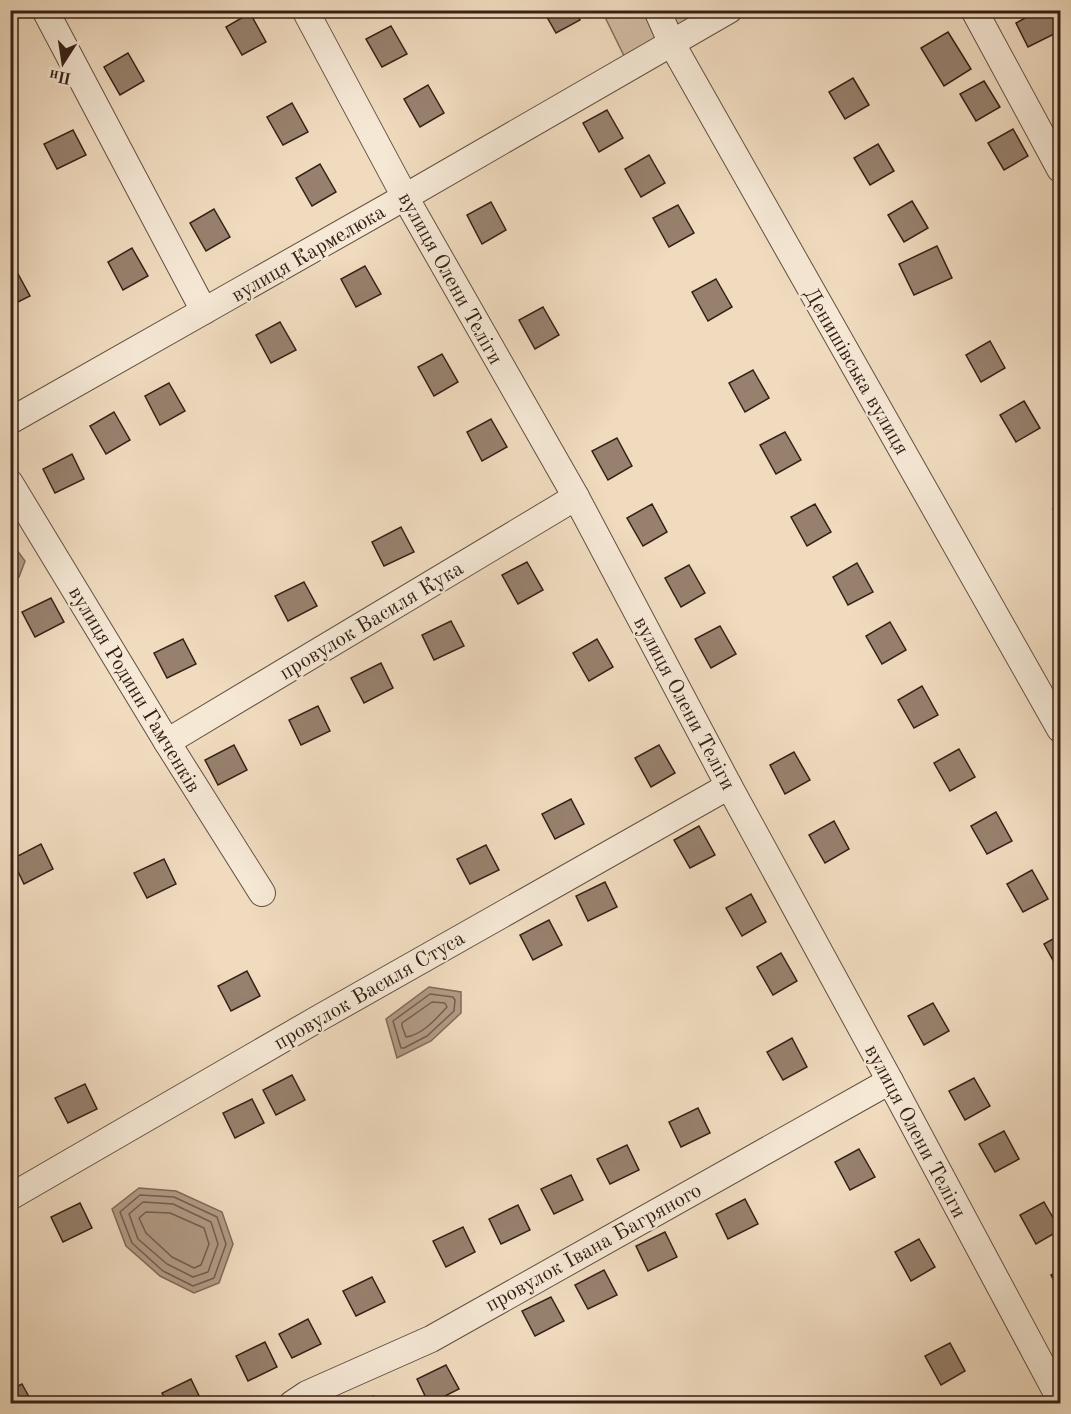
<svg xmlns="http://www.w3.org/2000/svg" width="1071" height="1414" font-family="'Old Standard TT',serif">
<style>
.green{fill:#d0bba2;stroke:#836e5c;stroke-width:1.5}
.water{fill:#b19b86;stroke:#806a59;stroke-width:1.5}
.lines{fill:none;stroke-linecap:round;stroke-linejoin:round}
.shore{stroke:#745e4e;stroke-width:1.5}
.building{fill:#97816e;stroke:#362016;stroke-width:1.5}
.street-casing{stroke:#644f40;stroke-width:28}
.street{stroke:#f5e8d5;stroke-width:26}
.labels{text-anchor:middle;stroke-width:4.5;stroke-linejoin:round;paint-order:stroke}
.street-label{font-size:21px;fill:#362016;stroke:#f5e8d5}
</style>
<rect width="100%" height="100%" fill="#f0dbbf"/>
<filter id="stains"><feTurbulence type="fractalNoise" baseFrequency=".00333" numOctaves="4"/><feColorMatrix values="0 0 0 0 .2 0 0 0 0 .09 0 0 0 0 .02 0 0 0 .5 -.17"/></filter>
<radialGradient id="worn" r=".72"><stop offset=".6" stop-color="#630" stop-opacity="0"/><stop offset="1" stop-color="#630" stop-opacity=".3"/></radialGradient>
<path class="green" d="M602,11H731L630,68Z"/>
<g class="water">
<path d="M11,542L25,561L19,577L11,583Z"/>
<path d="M429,987L461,992V1013L431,1041L397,1058L386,1019Z"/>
<path d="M139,1188L176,1191L222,1212L233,1244L219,1283L194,1293L160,1276L126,1246L112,1209Z"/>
</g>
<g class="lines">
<g class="shore">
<path d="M430,994L453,997L455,1000L454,1011L427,1036L404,1048H401L393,1021Z"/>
<path d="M432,1002L445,1003L447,1007C436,1019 422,1035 406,1037L402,1026V1023Z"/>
<path d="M140,1195L174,1197L217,1217L226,1244L214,1278L193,1286L163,1271L132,1243L120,1212Z"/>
<path d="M143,1202L173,1204L211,1222L218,1244L208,1272L193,1277L167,1264L138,1239L129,1214Z"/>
<path d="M146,1212L170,1213L204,1228L209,1244L201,1265L194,1268L172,1257L146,1233L139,1218Z"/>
</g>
</g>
<g class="building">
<path d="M543,10H575L580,20L556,33Z"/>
<path d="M1039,10H1060V31L1028,47L1016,23Z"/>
<path d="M250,13L266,42L242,55L226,27Z"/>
<path d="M391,26L407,54L382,67L366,39Z"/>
<path d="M948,32L971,69L944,86L921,48Z"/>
<path d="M128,53L144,81L120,95L104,67Z"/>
<path d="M853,78L869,105L845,119L829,92Z"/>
<path d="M984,81L1000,107L976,121L960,94Z"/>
<path d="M428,85L444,113L420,127L404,99Z"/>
<path d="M292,103L308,132L283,145L267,117Z"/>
<path d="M607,110L623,138L599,152L583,123Z"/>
<path d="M1013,129L1028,156L1004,170L988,143Z"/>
<path d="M73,130L86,155L57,169L44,144Z"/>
<path d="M878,144L894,171L870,185L854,158Z"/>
<path d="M649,155L665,183L641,197L625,169Z"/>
<path d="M320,164L336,192L312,206L296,178Z"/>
<path d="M912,201L928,228L904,242L888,215Z"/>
<path d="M491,202L506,230L482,244L467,215Z"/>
<path d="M678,205L694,233L669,247L653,218Z"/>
<path d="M214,209L230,237L206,251L190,223Z"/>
<path d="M937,246L952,278L914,295L899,264Z"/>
<path d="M132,248L148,276L123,290L108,262Z"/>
<path d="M365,266L381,294L356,307L341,279Z"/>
<path d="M17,272L30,296L10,306V275Z"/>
<path d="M716,279L732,307L708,321L692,292Z"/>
<path d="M543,307L559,335L535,349L519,320Z"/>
<path d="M280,322L296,350L271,363L256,335Z"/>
<path d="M990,341L1005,368L981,382L966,355Z"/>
<path d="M442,354L458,382L434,396L418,367Z"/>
<path d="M753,370L769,398L745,412L729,383Z"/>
<path d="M169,383L185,411L160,425L145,396Z"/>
<path d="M1024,401L1040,428L1016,442L1000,415Z"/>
<path d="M114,412L130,440L106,454L90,426Z"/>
<path d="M491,419L507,447L482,461L467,432Z"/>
<path d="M785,432L801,460L776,474L760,445Z"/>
<path d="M617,438L632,466L608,480L592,451Z"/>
<path d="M72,454L84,479L55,493L43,469Z"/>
<path d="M652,504L667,532L643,546L627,518Z"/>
<path d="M815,504L831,532L807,546L791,517Z"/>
<path d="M1060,505V522L1053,509Z"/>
<path d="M401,527L414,552L384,566L372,542Z"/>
<path d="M527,562L543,590L518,604L502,575Z"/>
<path d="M857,563L873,592L848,605L833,577Z"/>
<path d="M689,565L705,593L681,607L665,578Z"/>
<path d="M304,582L317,606L288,621L275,596Z"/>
<path d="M51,598L64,622L35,637L22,612Z"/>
<path d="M451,621L464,646L434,660L422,635Z"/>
<path d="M890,622L906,650L882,664L866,636Z"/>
<path d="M720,626L736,654L711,668L695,639Z"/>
<path d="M183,639L196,664L167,678L154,653Z"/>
<path d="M597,639L613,667L589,681L573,653Z"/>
<path d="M381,663L393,688L364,703L351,678Z"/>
<path d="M922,686L938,715L914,728L898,700Z"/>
<path d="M318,706L330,731L301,745L289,720Z"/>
<path d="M234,745L247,770L218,785L205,760Z"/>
<path d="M659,745L675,773L651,787L635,758Z"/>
<path d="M959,749L975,777L950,791L934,763Z"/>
<path d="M794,752L810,780L785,794L770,765Z"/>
<path d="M571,799L584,824L555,839L542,814Z"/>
<path d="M996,812L1012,841L987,854L971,826Z"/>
<path d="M834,821L849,849L825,863L809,835Z"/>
<path d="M699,826L715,855L690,868L674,840Z"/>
<path d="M41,844L53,869L24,884L12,859Z"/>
<path d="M486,845L499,870L470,884L457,859Z"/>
<path d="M164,859L176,884L147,898L134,873Z"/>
<path d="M1032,870L1048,899L1023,912L1007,884Z"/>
<path d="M605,882L617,907L588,921L576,896Z"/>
<path d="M751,894L766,922L742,936L726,908Z"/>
<path d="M549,920L562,945L533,960L520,935Z"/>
<path d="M1060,935V973L1044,944Z"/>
<path d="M781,953L797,981L773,995L757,967Z"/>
<path d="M247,971L260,996L231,1011L218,986Z"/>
<path d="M933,1003L949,1031L924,1045L908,1016Z"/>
<path d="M792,1038L807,1067L783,1080L767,1052Z"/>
<path d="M292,1075L305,1100L276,1115L263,1090Z"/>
<path d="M974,1078L990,1106L965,1120L949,1091Z"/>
<path d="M85,1084L97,1109L68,1123L55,1098Z"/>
<path d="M252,1099L264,1123L235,1138L223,1113Z"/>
<path d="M698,1108L710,1133L681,1147L669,1122Z"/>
<path d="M1004,1131L1019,1159L995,1172L979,1144Z"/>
<path d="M627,1145L639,1170L610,1184L597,1159Z"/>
<path d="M859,1149L875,1177L850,1190L835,1162Z"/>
<path d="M571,1175L583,1200L554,1214L541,1189Z"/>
<path d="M745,1199L758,1224L728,1239L716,1214Z"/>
<path d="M1044,1202L1060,1230L1036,1244L1020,1215Z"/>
<path d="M80,1203L92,1228L63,1242L51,1217Z"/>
<path d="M518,1205L530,1230L501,1244L489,1219Z"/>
<path d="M463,1227L475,1252L446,1267L433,1241Z"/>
<path d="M665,1232L677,1257L648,1271L636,1246Z"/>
<path d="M919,1239L935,1267L911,1281L895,1252Z"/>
<path d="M604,1270L617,1295L588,1309L575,1285Z"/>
<path d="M1060,1270V1292L1051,1275Z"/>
<path d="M372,1277L385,1302L356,1316L343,1291Z"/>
<path d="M551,1297L564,1321L535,1336L522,1311Z"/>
<path d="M308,1319L321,1344L292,1358L279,1334Z"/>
<path d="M265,1342L277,1367L248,1381L236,1356Z"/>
<path d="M950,1343L965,1371L941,1385L925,1356Z"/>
<path d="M446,1365L459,1389L429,1404L417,1379Z"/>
<path d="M191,1379L203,1404H167L162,1393Z"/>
<path d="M22,1384L33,1404H10V1390Z"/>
<path d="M373,1396L377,1404H358Z"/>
</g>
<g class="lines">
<defs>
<g id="street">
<path d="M45,10L204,311"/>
<path d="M305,10L405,197L576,497L729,786L890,1081L1060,1399"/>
<path d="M657,10L672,44L1060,729"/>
<path d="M974,10L1060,169"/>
<path d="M10,421L405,197L729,10"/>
<path d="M10,483L167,742L262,893"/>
<path d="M167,742L576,497"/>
<path d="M10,1197L321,1017L729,786"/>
<path d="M292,1404L307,1394L431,1339L890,1081"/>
</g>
</defs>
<use href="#street" class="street-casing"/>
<use href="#street" class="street"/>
</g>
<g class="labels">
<g class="street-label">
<text transform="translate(308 253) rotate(-30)" y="7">вулиця Кармелюка</text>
<text transform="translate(451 278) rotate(61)" y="7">вулиця Олени Теліги</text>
<text transform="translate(857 371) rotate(60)" y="7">Денишівська вулиця</text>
<text transform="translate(371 620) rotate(-31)" y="7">провулок Василя Кука</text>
<text transform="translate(135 689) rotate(59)" y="7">вулиця Родини Гамченків</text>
<text transform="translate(685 703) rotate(62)" y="7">вулиця Олени Теліги</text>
<text transform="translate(369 990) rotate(-30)" y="7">провулок Василя Стуса</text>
<text transform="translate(916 1131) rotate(62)" y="7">вулиця Олени Теліги</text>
<text transform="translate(593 1247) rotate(-29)" y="7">провулок Івана Багряного</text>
</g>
</g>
<rect width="1071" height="1414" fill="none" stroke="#f0dbbf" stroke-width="36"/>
<rect x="12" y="12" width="1047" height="1390" fill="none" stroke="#362016" stroke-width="3"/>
<rect x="18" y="18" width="1035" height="1378" fill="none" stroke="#362016" stroke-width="1.5"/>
<g transform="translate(63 63) rotate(192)" stroke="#f5e8d5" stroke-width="4.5" paint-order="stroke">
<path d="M0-4.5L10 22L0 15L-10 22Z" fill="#362016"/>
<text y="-9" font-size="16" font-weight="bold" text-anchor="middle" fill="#362016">Пн</text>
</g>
<rect width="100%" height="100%" filter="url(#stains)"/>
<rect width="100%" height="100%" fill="url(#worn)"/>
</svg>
